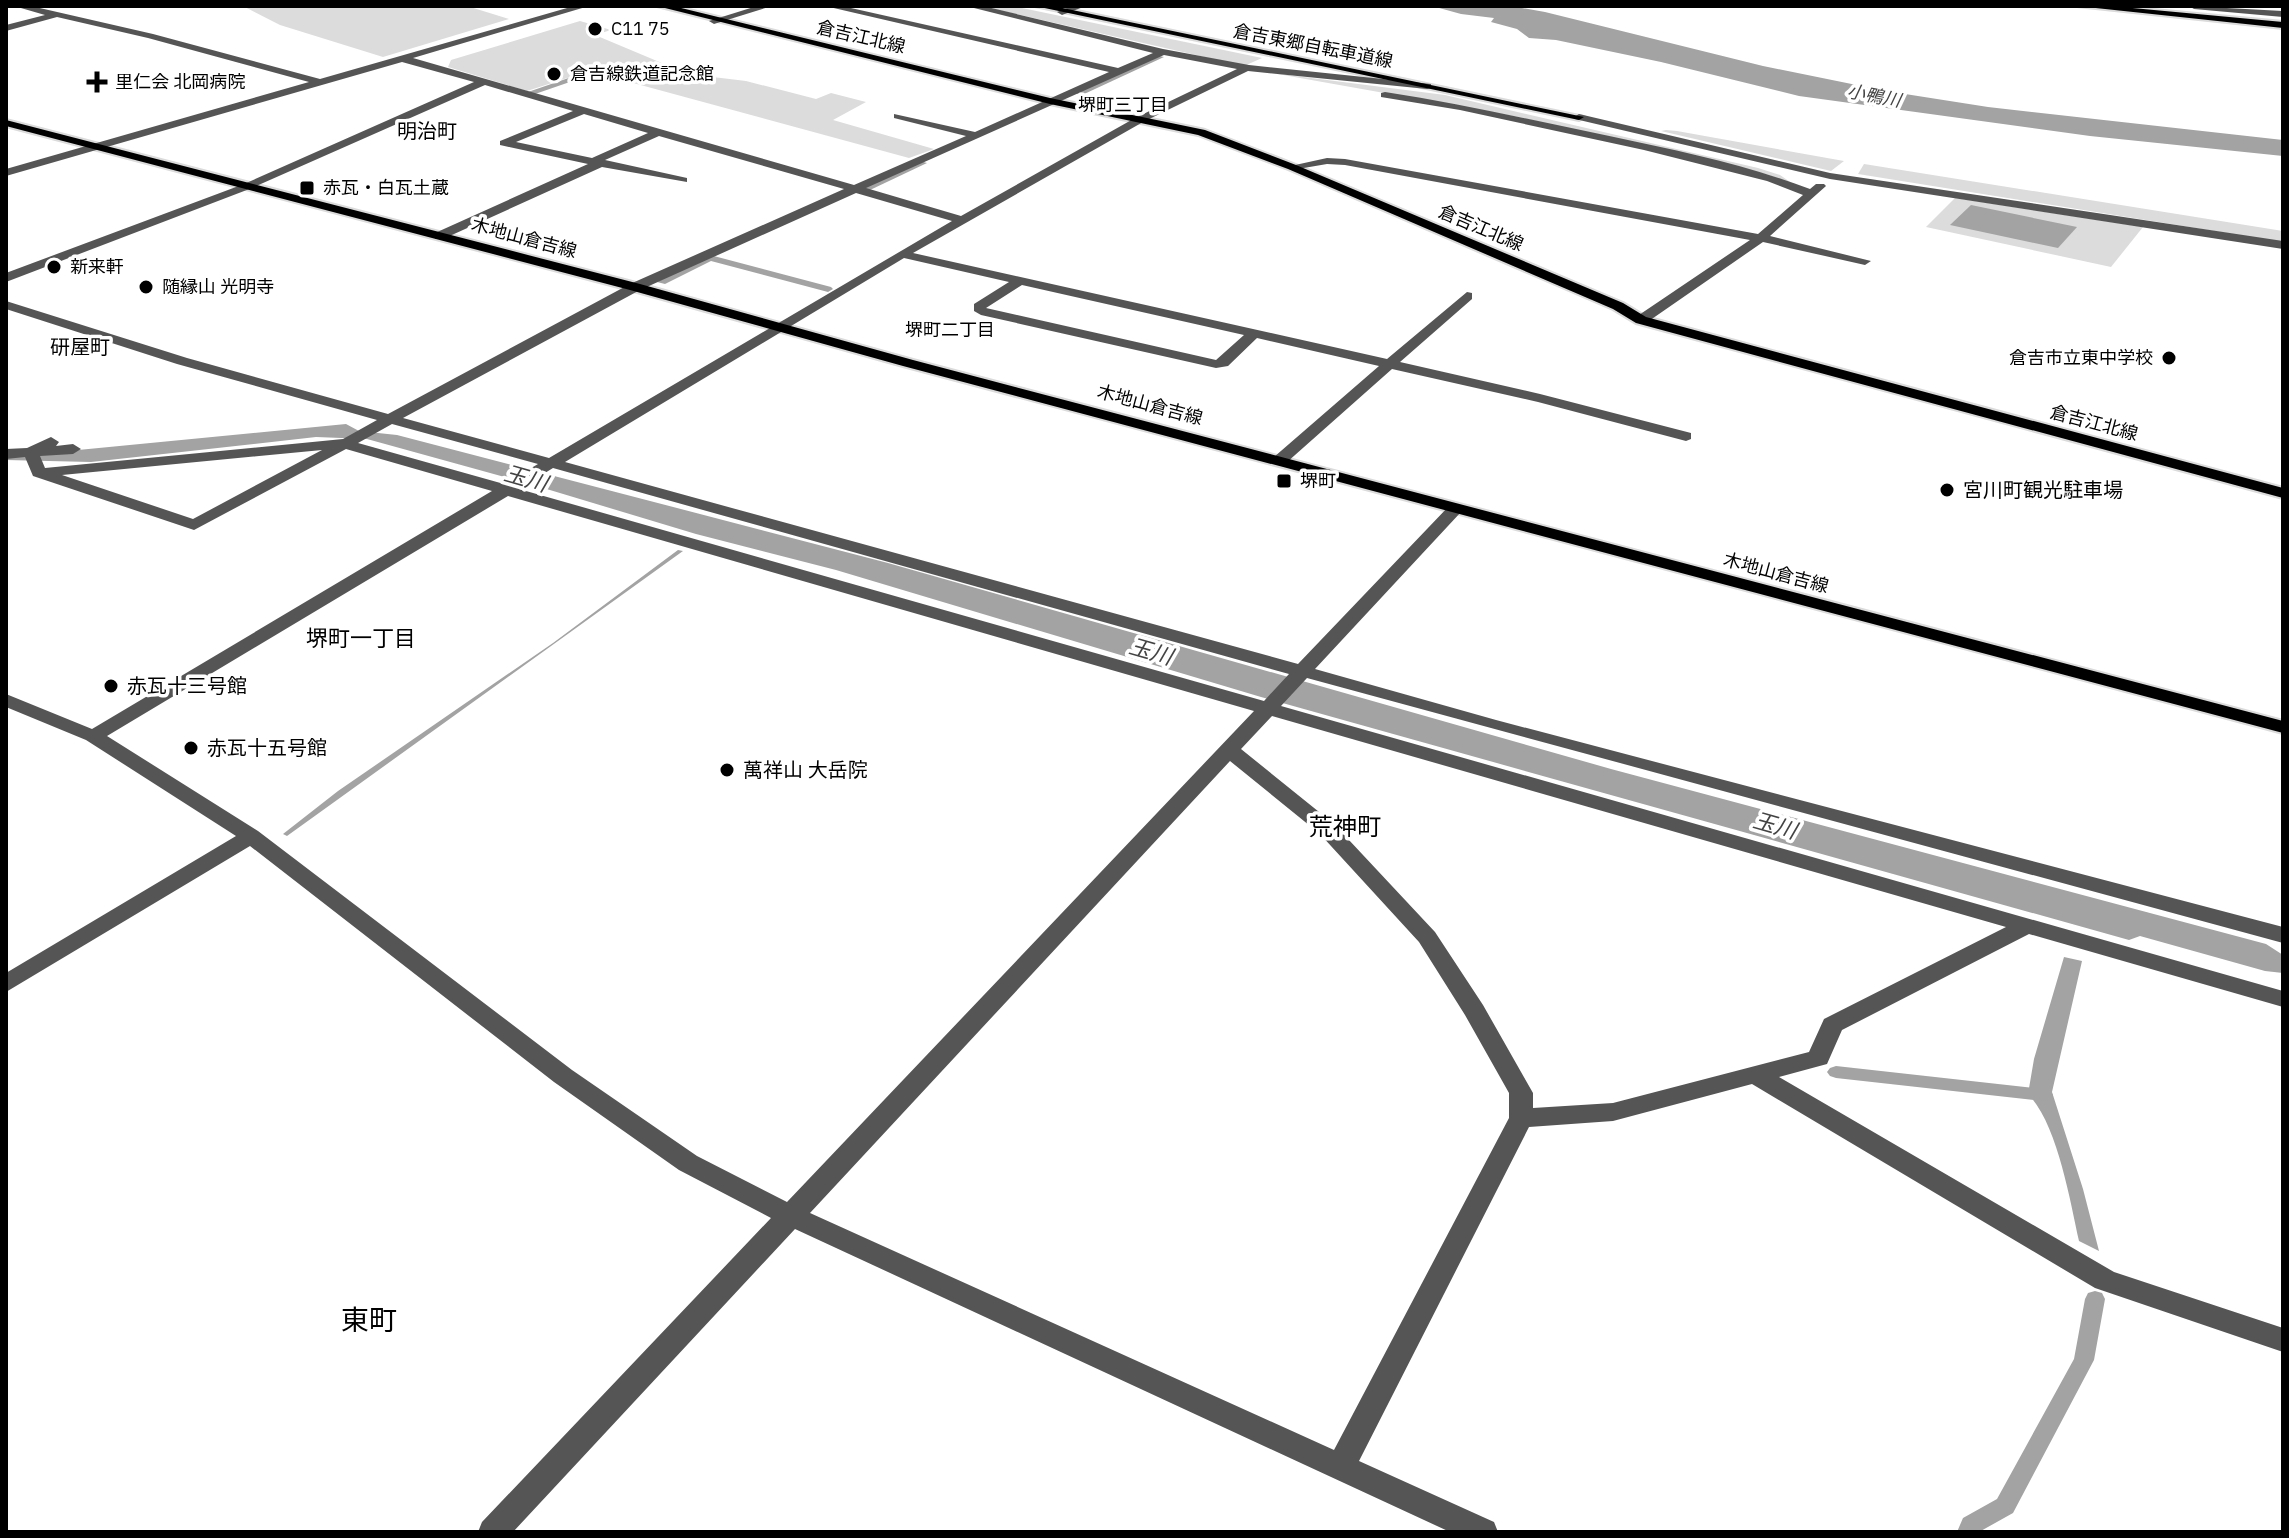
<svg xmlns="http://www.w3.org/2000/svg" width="2289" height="1538" font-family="'IBM Plex Sans','Noto Sans JP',sans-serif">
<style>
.green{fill:#dcdcdc}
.water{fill:#a3a3a3}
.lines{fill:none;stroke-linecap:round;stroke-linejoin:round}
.stream{fill:#a3a3a3;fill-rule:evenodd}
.major-casing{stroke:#dbdbdb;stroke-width:4}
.minor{fill:#555;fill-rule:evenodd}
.major{fill:#000;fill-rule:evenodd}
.poi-dot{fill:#000;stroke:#fff;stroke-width:3}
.labels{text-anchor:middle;stroke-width:7;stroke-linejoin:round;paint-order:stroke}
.far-poi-label{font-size:18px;fill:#000;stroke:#fff;text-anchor:start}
.far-street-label{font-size:18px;fill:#000;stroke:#fff}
.far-water-label{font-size:18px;font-style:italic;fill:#444;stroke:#fff}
.far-neighbourhood-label{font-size:18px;fill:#000;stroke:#fff}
.far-quarter-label{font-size:20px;fill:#000;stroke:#fff}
.poi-label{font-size:20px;fill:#000;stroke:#fff;text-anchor:start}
.water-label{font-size:22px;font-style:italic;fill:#444;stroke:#fff}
.neighbourhood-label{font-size:22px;fill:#000;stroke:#fff}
.quarter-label{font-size:24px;fill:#000;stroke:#fff}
.near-quarter-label{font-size:28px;fill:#000;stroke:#fff}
</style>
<rect width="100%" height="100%" fill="#fff"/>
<g class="green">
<path d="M243,6H467L509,19L383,57L280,25Z"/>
<path d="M981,6H1012L1262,58L1244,66Z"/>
<path d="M580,21L611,30L595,35L688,74L746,81L816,99L831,93L866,102L833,120L934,149L909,158L589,71L527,91L448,67L451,60Z"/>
<path d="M1272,73L1445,95L1758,168L1780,175L1793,184L1769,175L1519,117Z"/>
<path d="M1666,130L1677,131L1844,161L1831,171L1661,131Z"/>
<path d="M1864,164L2283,231V242L1858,174Z"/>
<path d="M1955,198L2143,227L2111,267L1926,227Z"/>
</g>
<g class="water">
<path d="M1432,6H1511L1545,12L1763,66L1886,91L1988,107L2283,140V156L2090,136L1799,96L1661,62L1556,40L1529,38L1517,29L1491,22L1494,18L1461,14Z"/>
<path d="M1971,205L2077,227L2058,248L1950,225Z"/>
<path d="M346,424L359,431L397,435L888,563L1611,769L2266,944L2283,955V973L2265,971L2140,936L2129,940L1261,697L836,570L696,534L530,484L367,439L316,437L91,462L6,460V457Z"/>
<path d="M678,550L683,551L287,836L283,834L338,791L553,643Z"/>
<path d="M2064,957L2082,961L2052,1092L2083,1189L2099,1251L2079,1241C2070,1200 2057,1123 2028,1094L2034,1059Z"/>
</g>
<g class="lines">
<g class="stream">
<path d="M1159,56L1164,57L1082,95L1075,93Z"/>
<path d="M586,72L593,74L535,94L528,92Z"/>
<path d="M920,161L927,163L870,190L863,188Z"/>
<path d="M710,255L831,287L833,289L828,292L711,261L665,284L657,282Z"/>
<path d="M1836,1066L2044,1089L2050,1090L2053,1095L2050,1100L2044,1101L1836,1078L1830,1076L1827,1072L1830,1068Z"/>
<path d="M2095,1291L2102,1293L2105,1299L2094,1360L2013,1513L1979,1532H1957L1963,1518L1997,1499L2074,1359L2085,1299L2088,1293Z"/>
</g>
<defs>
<g id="major">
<path d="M657,6H673L1050,98L1205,130L1296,165L1623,303L1646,317L2283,488V498L1636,323L1613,309L1288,169L1198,135L1050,104Z"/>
<path d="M1035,6H1053L1584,117L1579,120Z"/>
<path d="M2077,6H2111L2283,22V28Z"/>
<path d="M6,120L640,284L913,360L2283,721V733L903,366L630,290L6,126Z"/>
</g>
</defs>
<use href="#major" class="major-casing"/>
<g class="minor">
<path d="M14,6H31L153,34L320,79L574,6H589L413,58L854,185L966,136L894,118V114L975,132L1109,72L825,6H842L1118,68L1153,53L966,6H983L1163,49L1249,65L1431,84V88L1427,89L1248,71L1143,122L913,253L1387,359L1467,292L1472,293V299L1400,362L1540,394L1691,433V439L1686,441L1538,402L1392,369L1286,463H1274V457L1379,366L1257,338L1228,366L1216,368L981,315L974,311V304L1009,282L904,258L565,462L1298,664L1449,506H1461V512L1315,669L1496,720L2283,927V943L1307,678L1281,706L2283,991V1007L2029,934L1842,1030L1827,1064L1779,1077L2114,1272L2283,1328V1352L2095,1288L1752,1084L1613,1121L1529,1127L1359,1461L1494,1522L1498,1532H1450L795,1229L513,1532H478L482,1522L771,1218L679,1170L554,1082L250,846L6,992V973L236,836L86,740L6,707V694L92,729L492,491L346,449L194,530L33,476L25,457L6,459V449L27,448L51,437L59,442L56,446L73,444L81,449L73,454L40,456L45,468L343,439L377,420L177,364L6,309V301L187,358L388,414L630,284L844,189L659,136L605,160L687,178V182L602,167L443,239H435V233L588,164L500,145V141L573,111L485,85L252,188L6,282V273L244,184L474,82L402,62L6,176V169L309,82L148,38L57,17L6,31V25L45,15ZM1164,55L1237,69L1135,118L961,216L866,188ZM584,114L648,133L592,158L516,142ZM856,193L952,221L549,458L403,418L640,290ZM1022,285L1244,335L1216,360L986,308ZM392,424L538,464L504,484L358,443ZM322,450L193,519L62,475ZM553,468L1289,674L1264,701L519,489ZM508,496L1254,711L787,1202L697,1156L572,1070L258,831L107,736ZM1272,716L2006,927L1824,1019L1809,1052L1613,1103L1533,1108V1093L1483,1005L1435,932L1334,824L1241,749ZM1230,761L1320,834L1419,942L1465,1015L1509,1093V1118L1334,1450L810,1213Z"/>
<path d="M757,6H772L714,24L709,21Z"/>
<path d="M1072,6H1086L1062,15L1057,12Z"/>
<path d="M2189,6L2283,11V17L2194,9Z"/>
<path d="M1385,92C1462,104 1538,121 1614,137C1680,151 1747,165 1810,189L1816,184H1824L1826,186L1770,236L1871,261L1865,265L1763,242L1646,323H1636V317L1750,240L1345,165L1327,164L1292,170L1286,167L1327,158L1345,159L1758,234L1803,195L1767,181L1644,150L1460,110L1381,97V93Z"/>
<path d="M1579,114L1830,173L2283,241V249L1830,179L1575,119L1574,117Z"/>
</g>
<use href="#major" class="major"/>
</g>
<g class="poi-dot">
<circle cx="595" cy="29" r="8"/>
<circle cx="554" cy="74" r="8"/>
<path d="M93 70h8v8h8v8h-8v8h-8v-8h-8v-8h8z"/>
<rect x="299" y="180" width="16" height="16" rx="4"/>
<circle cx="54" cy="267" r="8"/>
<circle cx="146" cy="287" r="8"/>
<circle cx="2169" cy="358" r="8"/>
<rect x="1276" y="473" width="16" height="16" rx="4"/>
<circle cx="1947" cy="490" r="8"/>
<circle cx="111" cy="686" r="8"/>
<circle cx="191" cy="748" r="8"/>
<circle cx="727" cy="770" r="8"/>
</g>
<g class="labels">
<g class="far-poi-label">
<text x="611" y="35">C11 75</text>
<text x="570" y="80">倉吉線鉄道記念館</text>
<text x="115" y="88">里仁会 北岡病院</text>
<text x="323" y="194">赤瓦・白瓦土蔵</text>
<text x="70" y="273">新来軒</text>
<text x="162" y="293">随縁山 光明寺</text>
<text x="2153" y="364" text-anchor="end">倉吉市立東中学校</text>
<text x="1300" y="487">堺町</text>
</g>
<g class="far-street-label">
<text transform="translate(861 37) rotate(13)" y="6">倉吉江北線</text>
<text transform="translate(1313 46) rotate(11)" y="6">倉吉東郷自転車道線</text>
<text transform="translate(1481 228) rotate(23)" y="6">倉吉江北線</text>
<text transform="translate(524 238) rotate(15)" y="6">木地山倉吉線</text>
<text transform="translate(1150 405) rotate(15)" y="6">木地山倉吉線</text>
<text transform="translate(2094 423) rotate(15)" y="6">倉吉江北線</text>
<text transform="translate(1776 573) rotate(15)" y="6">木地山倉吉線</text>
</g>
<g class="far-water-label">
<text transform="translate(1874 96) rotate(11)" y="6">小鴨川</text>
</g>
<g class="far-neighbourhood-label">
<text x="1123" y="111">堺町三丁目</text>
<text x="950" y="336">堺町二丁目</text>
</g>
<g class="far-quarter-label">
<text x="427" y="138">明治町</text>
<text x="80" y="354">研屋町</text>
</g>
<g class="poi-label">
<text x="1963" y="497">宮川町観光駐車場</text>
<text x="127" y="693">赤瓦十三号館</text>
<text x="207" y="755">赤瓦十五号館</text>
<text x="743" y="777">萬祥山 大岳院</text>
</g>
<g class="water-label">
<text transform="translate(526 478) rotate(16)" y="8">玉川</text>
<text transform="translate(1151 651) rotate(16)" y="8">玉川</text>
<text transform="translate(1775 825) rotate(16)" y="8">玉川</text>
</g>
<g class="neighbourhood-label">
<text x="361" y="646">堺町一丁目</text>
</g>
<g class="quarter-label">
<text x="1345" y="835">荒神町</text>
</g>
<g class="near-quarter-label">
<text x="369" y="1330">東町</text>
</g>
</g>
<rect width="2289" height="1538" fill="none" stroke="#000000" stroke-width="16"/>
</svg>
